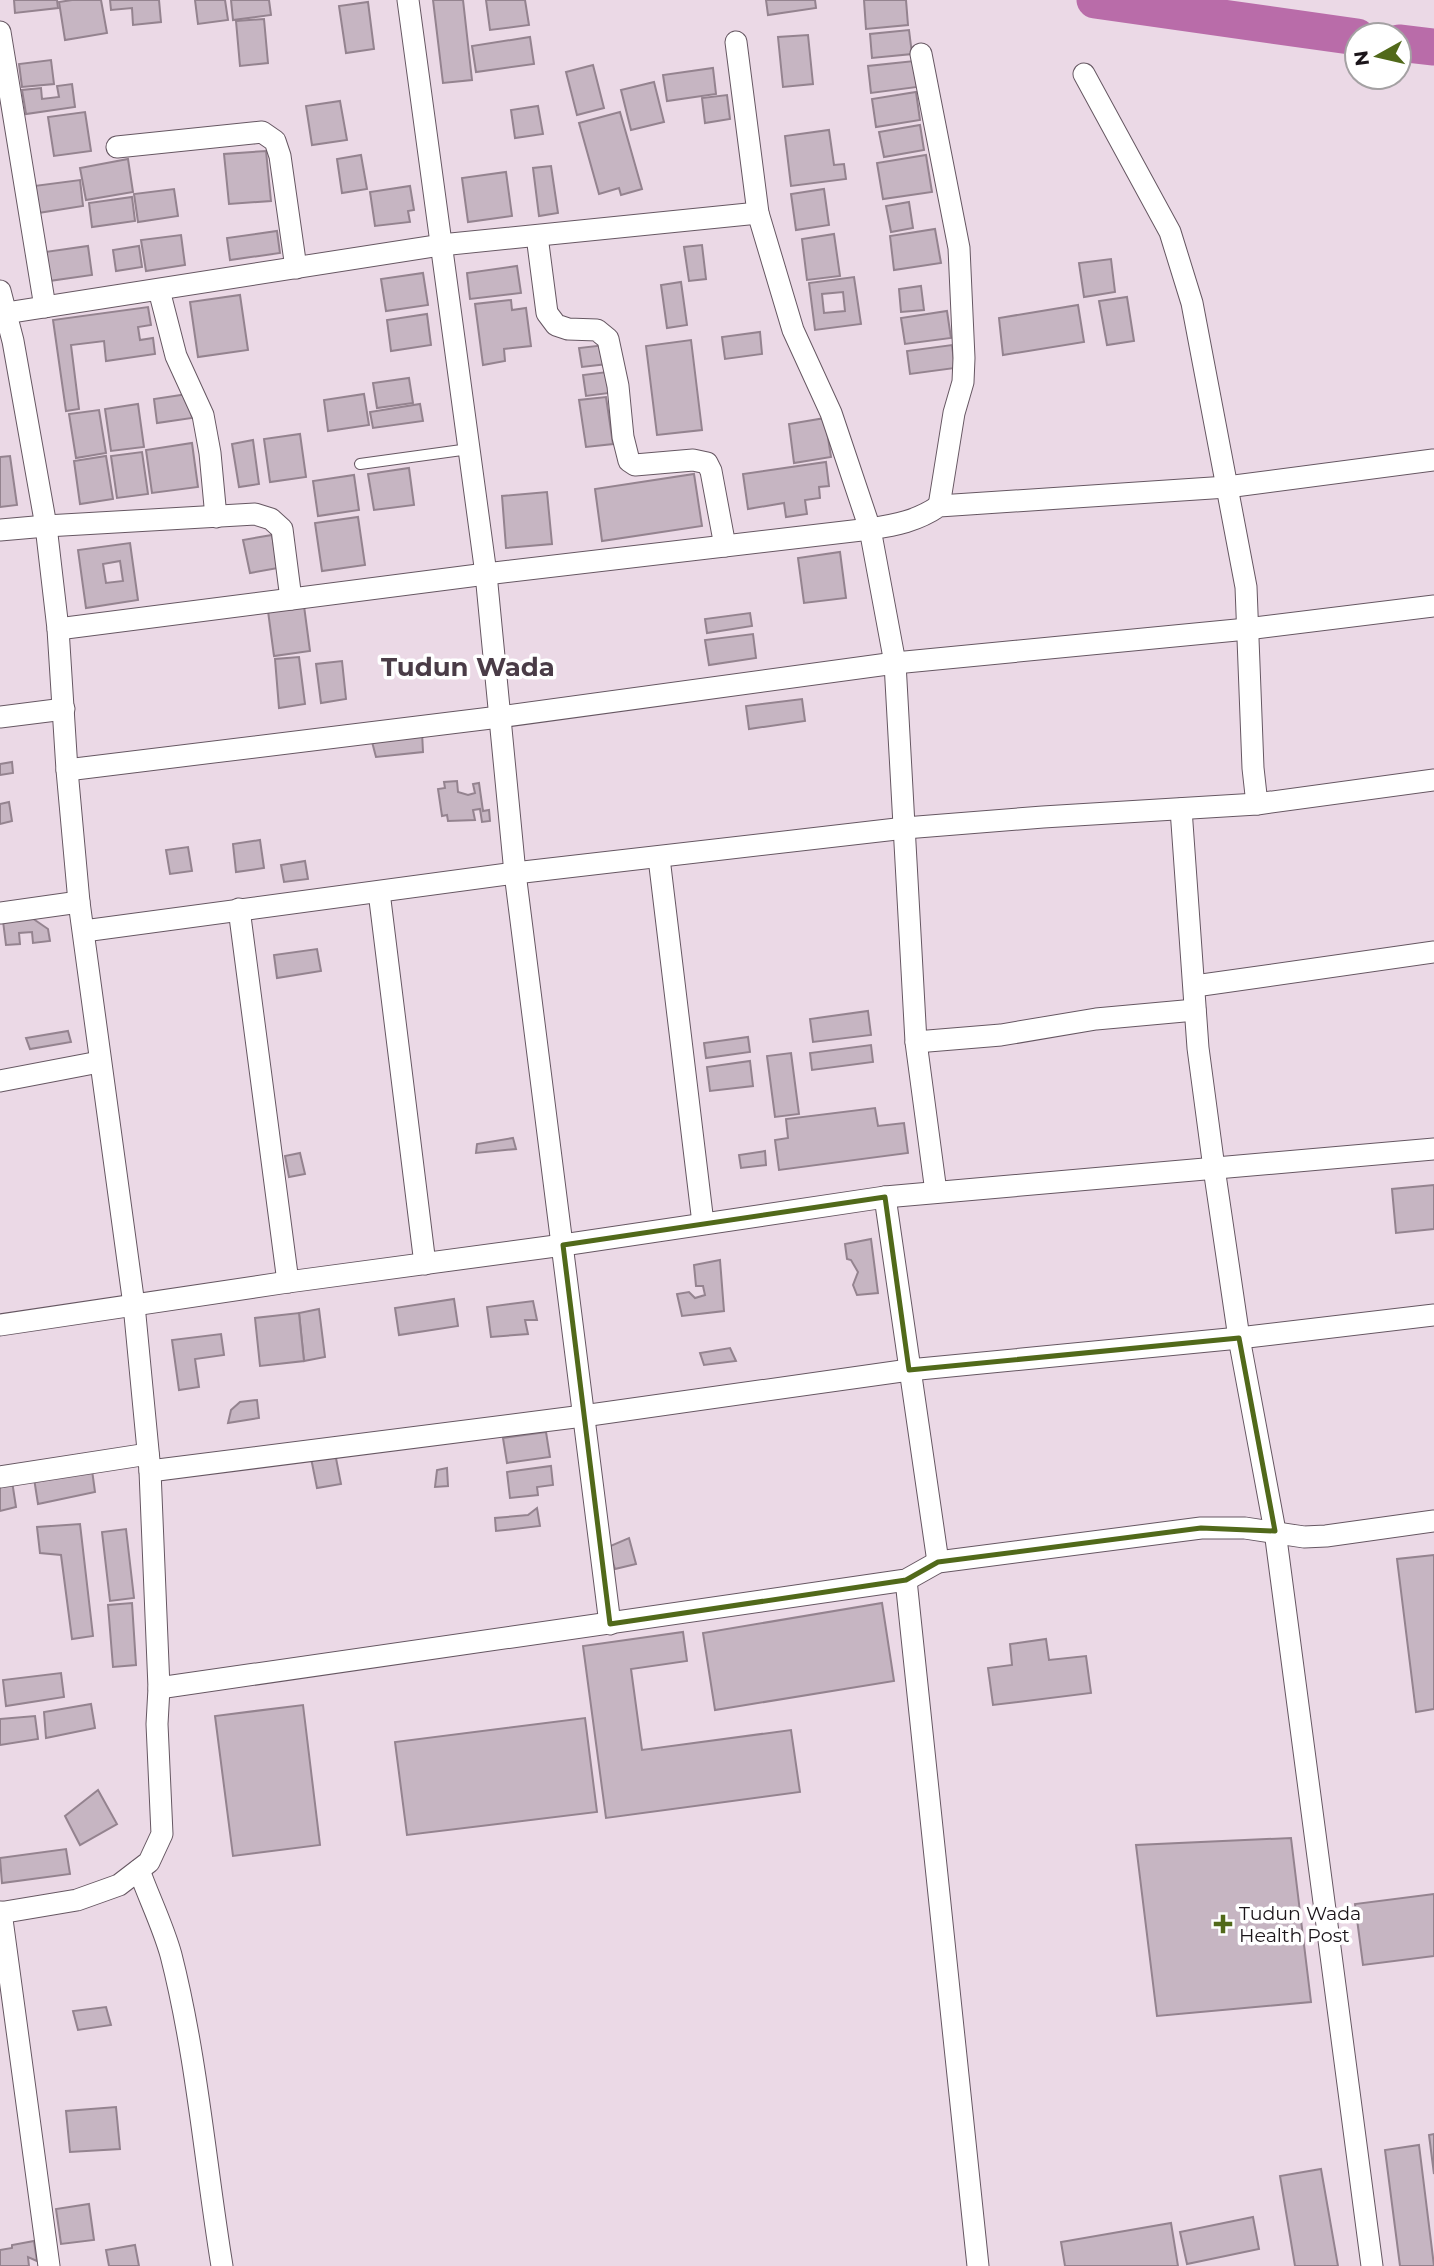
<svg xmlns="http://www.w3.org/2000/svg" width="1434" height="2266" font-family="Montserrat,sans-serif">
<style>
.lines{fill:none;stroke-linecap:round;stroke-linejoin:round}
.river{stroke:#b96ca9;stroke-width:37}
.building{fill:#c6b5c2;stroke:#94838f;stroke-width:2;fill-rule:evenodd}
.service-casing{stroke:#665762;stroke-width:12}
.minor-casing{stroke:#665762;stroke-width:23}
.service{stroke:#fff;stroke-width:10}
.minor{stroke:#fff;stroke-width:21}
.marked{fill:none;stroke:#51691a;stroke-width:5;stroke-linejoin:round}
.poi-dot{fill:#51691a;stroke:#fff;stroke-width:2.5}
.labels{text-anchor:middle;stroke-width:7;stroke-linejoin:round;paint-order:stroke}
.poi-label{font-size:19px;fill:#1b151a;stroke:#fff;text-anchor:start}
.district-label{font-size:26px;font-weight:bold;fill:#4a3c47;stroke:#fff}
</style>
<rect width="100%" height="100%" fill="#ebd9e6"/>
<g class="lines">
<g class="river">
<path d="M1095,0L1357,37"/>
<path d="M1399,43L1434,47"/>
</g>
</g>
<g class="building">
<path d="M14,0H57L58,8L15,13Z"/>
<path d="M72,0H101L107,33L65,40L59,2Z"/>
<path d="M110,0H159L161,22L133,25L132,8L111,10Z"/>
<path d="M195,0H225L228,20L198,24Z"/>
<path d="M231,0H269L271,15L233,20Z"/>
<path d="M433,0H463L472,80L443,83Z"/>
<path d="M486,0H525L529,25L490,30Z"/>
<path d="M766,0H815L816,8L768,15Z"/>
<path d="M864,0H906L908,25L866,29Z"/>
<path d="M368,2L374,49L346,53L339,6Z"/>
<path d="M264,19L268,63L240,66L236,21Z"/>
<path d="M909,30L912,54L872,58L870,34Z"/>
<path d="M808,35L813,84L783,87L778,37Z"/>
<path d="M530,37L534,64L476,72L472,46Z"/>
<path d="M51,60L54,84L22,87L19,64Z"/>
<path d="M914,61L917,87L871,93L868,66Z"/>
<path d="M593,65L604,108L577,115L566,72Z"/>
<path d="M713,68L716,94L667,101L663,75Z"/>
<path d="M654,82L664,122L631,130L621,90Z"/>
<path d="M72,84L75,107L26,114L22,90L41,88L42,99L59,97L57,86Z"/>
<path d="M916,92L920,120L876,127L872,99Z"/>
<path d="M727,95L730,119L705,123L702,98Z"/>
<path d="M340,101L347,140L312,145L306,106Z"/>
<path d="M538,106L543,134L515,138L511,110Z"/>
<path d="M85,112L91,151L54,156L48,117Z"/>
<path d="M620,112L642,189L621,195L619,188L599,194L579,123Z"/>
<path d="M920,125L924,150L884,157L879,132Z"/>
<path d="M829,130L834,165L844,164L846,179L791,186L785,136Z"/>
<path d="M266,151L271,201L229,204L224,154Z"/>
<path d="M361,155L367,189L342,193L337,159Z"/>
<path d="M926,155L932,192L883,199L877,163Z"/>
<path d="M128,159L133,192L86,200L80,168Z"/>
<path d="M551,166L558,213L539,216L533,168Z"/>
<path d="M506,172L512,216L468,222L462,178Z"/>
<path d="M80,180L83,206L38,213L34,186Z"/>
<path d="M410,186L414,210L408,211L410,222L375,226L370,192Z"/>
<path d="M174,189L178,216L138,222L134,194Z"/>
<path d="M824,189L829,225L796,230L791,194Z"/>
<path d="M132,197L135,221L92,227L89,203Z"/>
<path d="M909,202L913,228L891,232L886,206Z"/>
<path d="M935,229L941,263L894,270L890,236Z"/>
<path d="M277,231L280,253L230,260L227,238Z"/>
<path d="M834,234L840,276L807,280L802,239Z"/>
<path d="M181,235L185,265L146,271L141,240Z"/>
<path d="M702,245L706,279L689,281L684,247Z"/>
<path d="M88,246L92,275L49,281L45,252Z"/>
<path d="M139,246L142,267L116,271L113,250Z"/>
<path d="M1111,259L1115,292L1084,297L1079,263Z"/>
<path d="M517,266L521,293L470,299L467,273Z"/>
<path d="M423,273L428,305L386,311L381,279Z"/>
<path d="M854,277L861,324L815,330L809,283ZM843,292L845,311L824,313L822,294Z"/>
<path d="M681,282L687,325L667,328L661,285Z"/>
<path d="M921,286L924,310L901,312L899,289Z"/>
<path d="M240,295L248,350L198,357L190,302Z"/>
<path d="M1127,297L1134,341L1107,345L1099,301Z"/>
<path d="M511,300L512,310L526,308L531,346L504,349L505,361L483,365L475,304Z"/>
<path d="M1078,305L1084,342L1003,355L999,318Z"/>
<path d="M148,307L151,325L138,327L140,340L153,338L155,354L106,361L104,341L71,345L79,409L66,411L53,320Z"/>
<path d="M947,311L951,338L905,344L901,318Z"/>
<path d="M427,314L431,345L391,351L387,320Z"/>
<path d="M760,332L762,354L725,359L722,337Z"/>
<path d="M691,340L702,430L657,435L646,346Z"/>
<path d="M605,345L607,364L582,367L579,348Z"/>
<path d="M952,345L955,368L910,374L907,351Z"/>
<path d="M607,372L609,393L586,396L583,375Z"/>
<path d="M409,378L413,403L377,408L373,383Z"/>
<path d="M188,394L192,418L157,423L154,399Z"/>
<path d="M364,394L369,425L328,431L324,400Z"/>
<path d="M606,397L613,444L586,447L579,400Z"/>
<path d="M138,404L144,447L111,451L105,409Z"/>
<path d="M420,404L423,421L373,428L370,412Z"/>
<path d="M99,410L106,453L76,458L69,414Z"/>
<path d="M825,418L831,457L794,463L789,424Z"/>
<path d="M300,434L306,477L270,482L264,439Z"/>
<path d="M253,440L259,484L239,487L232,444Z"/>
<path d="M192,443L198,487L152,493L146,450Z"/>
<path d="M142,452L148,494L117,498L111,456Z"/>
<path d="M10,456L17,505L0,507V457Z"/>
<path d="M106,456L113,499L80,504L74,461Z"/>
<path d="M826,462L829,486L819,487L820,498L805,500L807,514L786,517L784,503L748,509L743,474Z"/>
<path d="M409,468L414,505L374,510L368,474Z"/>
<path d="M694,474L702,526L602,541L595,489Z"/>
<path d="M354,475L359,510L318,516L313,481Z"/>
<path d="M547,492L552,544L506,548L502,496Z"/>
<path d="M358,517L365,565L322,571L315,523Z"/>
<path d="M272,535L278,568L250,573L243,540Z"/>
<path d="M130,543L138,600L86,608L78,550ZM120,561L123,581L106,583L103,564Z"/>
<path d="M840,552L846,598L804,603L798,558Z"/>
<path d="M304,606L310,651L274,656L268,611Z"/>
<path d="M750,613L752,626L707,633L705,619Z"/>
<path d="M753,634L756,658L709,665L705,640Z"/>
<path d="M299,657L305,704L279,708L275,659Z"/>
<path d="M342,661L346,699L321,703L316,664Z"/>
<path d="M802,699L805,721L749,729L746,706Z"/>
<path d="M422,732L423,752L376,757L371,738Z"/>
<path d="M12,762L13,773L0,775V764Z"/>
<path d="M457,781L458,792L468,795L475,793L473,784L479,783L483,811L489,810L490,821L482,822L480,809L473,810L475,820L448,821L447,815L442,816L438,789L445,788L444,782Z"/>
<path d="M9,802L12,821L0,824V804Z"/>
<path d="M260,840L264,868L236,872L233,844Z"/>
<path d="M188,847L192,871L170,874L166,850Z"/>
<path d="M305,861L308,879L284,882L281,865Z"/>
<path d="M32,918L48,929L50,941L33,943L32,932L19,933L20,944L6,945L3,921Z"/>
<path d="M317,949L321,971L277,978L274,955Z"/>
<path d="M868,1011L871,1035L813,1042L810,1019Z"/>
<path d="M68,1031L71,1042L30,1049L26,1038Z"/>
<path d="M748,1037L750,1052L706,1058L704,1043Z"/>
<path d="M871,1045L873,1062L812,1070L810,1053Z"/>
<path d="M791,1053L799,1114L775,1117L767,1056Z"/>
<path d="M750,1061L753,1086L710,1091L707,1067Z"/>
<path d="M875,1108L878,1126L904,1123L908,1153L779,1170L775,1140L788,1138L786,1119Z"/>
<path d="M513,1138L516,1149L476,1153L477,1144Z"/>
<path d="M765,1151L766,1165L741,1168L739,1155Z"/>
<path d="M300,1153L305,1174L289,1177L285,1156Z"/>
<path d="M1434,1185V1229L1396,1233L1392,1189Z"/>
<path d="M871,1239L878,1293L857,1295L853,1285L858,1272L851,1260L847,1259L845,1244Z"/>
<path d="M720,1260L724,1311L682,1316L677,1294L689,1292L695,1298L705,1295L703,1286H696L694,1265Z"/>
<path d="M454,1299L458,1326L399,1335L395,1308Z"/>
<path d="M533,1301L537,1320H525L528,1334L491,1337L487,1307Z"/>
<path d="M319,1309L325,1357L304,1361L299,1313Z"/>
<path d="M299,1313L304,1361L260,1366L255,1318Z"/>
<path d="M221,1334L224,1355L195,1359L199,1387L179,1390L172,1340Z"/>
<path d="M730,1348L736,1361L704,1365L700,1353Z"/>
<path d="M257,1400L259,1418L228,1423L231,1410L240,1402Z"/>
<path d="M546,1432L550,1457L507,1463L503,1438Z"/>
<path d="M335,1453L341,1484L317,1488L311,1458Z"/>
<path d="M551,1466L553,1485L537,1487L538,1495L510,1498L507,1472Z"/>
<path d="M447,1468L448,1486L435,1487L437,1470Z"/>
<path d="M92,1470L95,1492L38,1504L33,1472Z"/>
<path d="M12,1481L16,1507L0,1511V1483Z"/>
<path d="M537,1508L540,1526L496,1531L495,1518L528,1515Z"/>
<path d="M80,1524L93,1636L72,1639L61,1555L40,1553L37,1527Z"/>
<path d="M126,1529L134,1598L110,1601L102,1532Z"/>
<path d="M629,1538L636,1564L615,1569L608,1547Z"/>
<path d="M1434,1555V1709L1416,1712L1397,1559Z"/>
<path d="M132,1603L136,1665L113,1667L108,1605Z"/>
<path d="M882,1603L894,1681L715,1710L703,1633Z"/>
<path d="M683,1632L687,1661L631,1669L642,1750L791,1730L800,1792L606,1818L583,1646Z"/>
<path d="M1046,1639L1049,1660L1086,1656L1091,1693L993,1705L988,1668L1012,1665L1010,1644Z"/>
<path d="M61,1673L64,1697L6,1706L3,1680Z"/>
<path d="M91,1704L95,1728L46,1738L44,1712Z"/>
<path d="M303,1705L320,1845L233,1856L215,1716Z"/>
<path d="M35,1716L38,1739L0,1745V1719Z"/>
<path d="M585,1718L597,1812L407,1835L395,1742Z"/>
<path d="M98,1790L117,1824L80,1845L65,1816Z"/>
<path d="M1291,1838L1311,2002L1157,2016L1136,1845Z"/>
<path d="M66,1849L70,1874L2,1883L0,1858Z"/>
<path d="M1434,1894V1956L1363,1965L1355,1904Z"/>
<path d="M106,2007L111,2025L78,2030L73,2011Z"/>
<path d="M116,2107L120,2149L70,2152L66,2111Z"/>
<path d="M1434,2134V2174L1429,2135Z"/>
<path d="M1419,2145L1434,2266H1400L1385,2150Z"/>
<path d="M1321,2169L1338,2266H1295L1280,2176Z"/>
<path d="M89,2204L94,2240L61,2244L56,2209Z"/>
<path d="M1253,2217L1259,2249L1187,2264L1180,2232Z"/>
<path d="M1171,2223L1178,2266H1065L1061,2242Z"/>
<path d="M34,2241L37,2261L28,2257L29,2266H0V2250L12,2248V2245Z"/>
<path d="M135,2245L139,2266H109L106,2250Z"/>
</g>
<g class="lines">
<defs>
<path id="service" d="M360,464L469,449"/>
<g id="minor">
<path d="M408,0L486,574L515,873L610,1624"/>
<path d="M0,32L45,307"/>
<path d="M736,42L758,213L793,330L831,413L870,529L895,663L916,1042L936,1192"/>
<path d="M921,54L959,248L964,358L963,382L954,413L939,506"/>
<path d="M1084,74L1170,232L1192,303L1246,587L1253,768L1257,804"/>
<path d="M117,147L262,132L275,141L280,156L296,268"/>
<path d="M537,236L547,313L556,325L568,329L597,330L608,339L618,386L623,437L629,461L635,465L693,460L707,463L711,471L725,546"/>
<path d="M159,290L176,356L203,415L210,453L216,517"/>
<path d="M0,291L13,341L46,526L58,629L67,770L79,902L134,1305L150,1471L159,1688L157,1724L162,1834L149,1862L119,1885L77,1900L0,1913"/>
<path d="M6,313L441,245L758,213"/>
<path d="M0,530L46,526L255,514L271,519L282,529L291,599"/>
<path d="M58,629L486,574L870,529C896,525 917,521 939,506L1227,487L1433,460"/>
<path d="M0,717L64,709"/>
<path d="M67,770L499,717L895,663L1247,629L1434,606"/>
<path d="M1181,809L1198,1048L1214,1168L1239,1338L1275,1531L1372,2266"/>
<path d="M659,858L703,1223"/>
<path d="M379,892L425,1264"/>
<path d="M239,909L288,1282"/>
<path d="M0,913L79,902"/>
<path d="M84,931L515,873L905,828L1043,817L1257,804L1434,780"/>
<path d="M1195,986L1434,952"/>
<path d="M916,1042L1001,1035L1096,1019L1195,1010"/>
<path d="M0,1081L99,1062"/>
<path d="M885,1197L938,1562"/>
<path d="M0,1325L288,1282L563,1245L885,1197L1434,1149"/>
<path d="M150,1471L583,1416L909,1370L1239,1338L1434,1315"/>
<path d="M0,1477L148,1454"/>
<path d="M906,1580L978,2266"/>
<path d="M159,1688L906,1580L938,1562L1201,1528H1245L1304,1537L1326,1536L1434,1521"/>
<path d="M139,1870C149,1898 163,1926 171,1955C197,2057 205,2162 222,2266"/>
<path d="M1,1912L49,2266"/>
</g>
</defs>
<use href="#service" class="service-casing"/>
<use href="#minor" class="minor-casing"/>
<use href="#service" class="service"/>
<use href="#minor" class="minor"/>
</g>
<path class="marked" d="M885,1197L909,1370L1239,1338L1275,1531L1201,1528L938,1562L906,1580L610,1624L563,1245Z"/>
<path class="poi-dot" d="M1219.5 1913.5h7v7h7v7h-7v7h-7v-7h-7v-7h7z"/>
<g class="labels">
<g class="poi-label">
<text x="1239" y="1920">Tudun Wada<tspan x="1239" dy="22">Health Post</tspan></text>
</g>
<g class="district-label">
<text x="468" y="676">Tudun Wada</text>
</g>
</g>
<g transform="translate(1378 56) rotate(262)"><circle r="33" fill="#ffffff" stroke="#a4a1a3" stroke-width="2"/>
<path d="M0-5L12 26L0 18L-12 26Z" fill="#51691a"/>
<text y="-10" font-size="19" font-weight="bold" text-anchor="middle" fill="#1b151a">N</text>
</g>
</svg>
